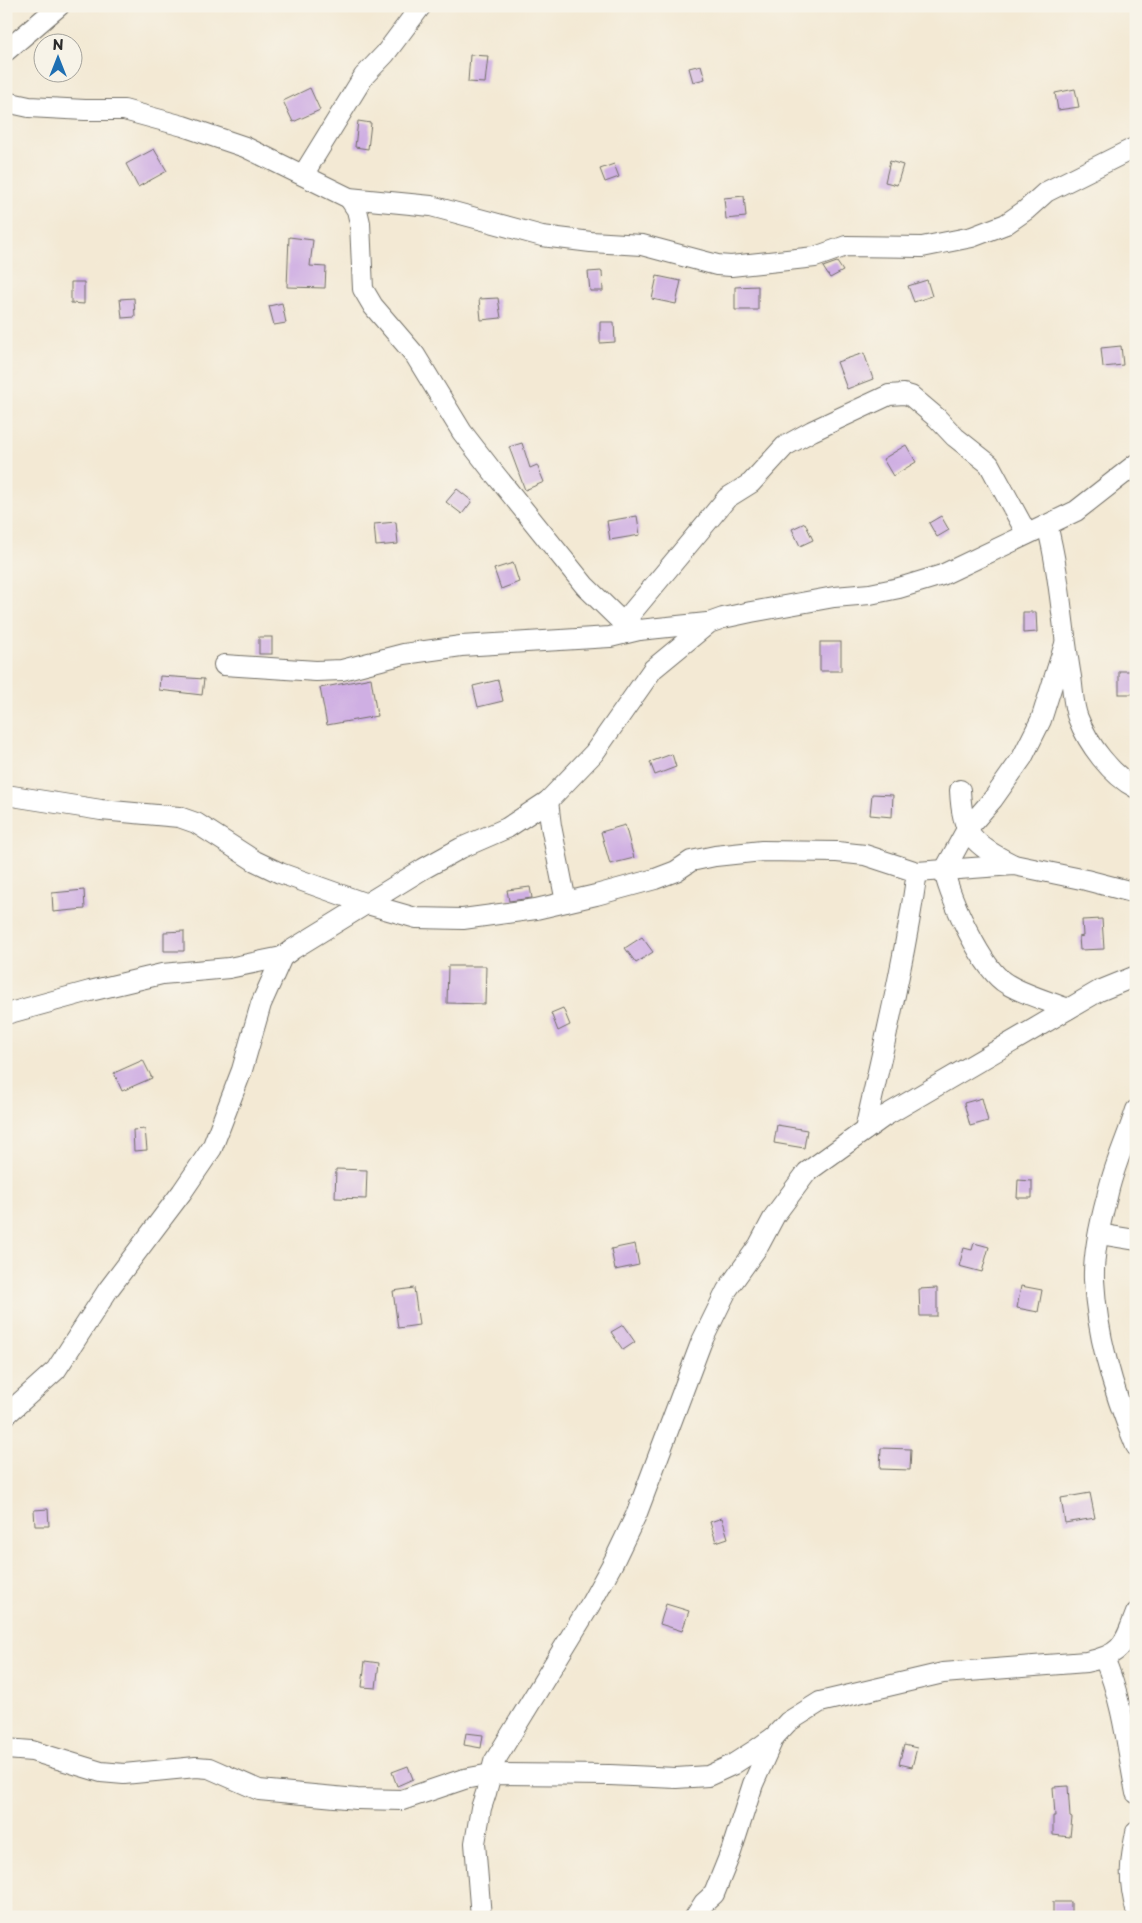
<svg xmlns="http://www.w3.org/2000/svg" width="1142" height="1923" font-family="'Playpen Sans',sans-serif">
<style>
.building{fill:#cfafe3}
.lines{fill:none;stroke-linecap:round;stroke-linejoin:round}
.minor-casing{stroke:#716e66;stroke-width:22}
.minor{stroke:#fff;stroke-width:20}
</style>
<rect width="100%" height="100%" fill="#f7f3e8"/>
<filter id="ink" filterUnits="userSpaceOnUse"><feTurbulence type="fractalNoise" baseFrequency=".02" numOctaves="2"/><feDisplacementMap in="SourceGraphic" scale="10" xChannelSelector="R" yChannelSelector="G"/><feConvolveMatrix kernelMatrix="1 2 1 2 8 2 1 2 1" color-interpolation-filters="sRGB"/></filter>
<filter id="wash" filterUnits="userSpaceOnUse"><feTurbulence type="fractalNoise" baseFrequency=".0096" numOctaves="4" result="noise"/><feDisplacementMap in="SourceGraphic" scale="20" xChannelSelector="R" yChannelSelector="G"/><feGaussianBlur stdDeviation="1.12" result="paint"/><feColorMatrix in="noise" values="0 0 0 0 0 0 0 0 0 0 0 0 0 0 0 0 0 1.4 0 .05"/><feComposite in="paint" operator="in"/></filter>
<g filter="url(#wash)">
<rect width="100%" height="100%" fill="#f3e9d4"/>
<g id="blocks">
<g class="building">
<path d="M470,55L488,56L485,83L468,82Z"/>
<path d="M701,65L705,79L693,82L689,68Z"/>
<path d="M310,88L320,110L293,122L283,101Z"/>
<path d="M1075,89L1079,107L1058,110L1055,93Z"/>
<path d="M358,121L371,123L368,149L355,147Z"/>
<path d="M154,149L167,171L138,187L126,164Z"/>
<path d="M890,161L903,165L897,185L885,182Z"/>
<path d="M614,164L619,177L605,182L600,169Z"/>
<path d="M744,196L746,217L726,219L724,198Z"/>
<path d="M289,237L313,240L310,266L326,267L325,288L287,287Z"/>
<path d="M837,262L843,271L830,278L823,267Z"/>
<path d="M602,271L603,291H590L588,272Z"/>
<path d="M657,276L681,281L676,304L652,299Z"/>
<path d="M927,280L932,296L914,302L908,286Z"/>
<path d="M71,282H84V304L71,303Z"/>
<path d="M758,286V310H735V287Z"/>
<path d="M134,298L135,317L122,318L120,299Z"/>
<path d="M498,298L501,318L481,320L479,299Z"/>
<path d="M282,303L286,323L274,325L269,306Z"/>
<path d="M600,322H614L615,342L600,343Z"/>
<path d="M1121,346L1123,365L1103,367L1101,348Z"/>
<path d="M864,353L873,379L847,389L837,362Z"/>
<path d="M522,443L530,468L537,465L544,482L525,490L509,447Z"/>
<path d="M906,445L916,462L893,476L883,459Z"/>
<path d="M457,489L472,501L462,514L446,502Z"/>
<path d="M637,516L640,535L610,540L607,521Z"/>
<path d="M941,516L949,530L937,537L929,523Z"/>
<path d="M396,522L398,544L376,546L374,524Z"/>
<path d="M805,523L813,540L800,546L792,529Z"/>
<path d="M513,563L519,582L501,589L494,569Z"/>
<path d="M1023,612H1036L1037,632L1023,633Z"/>
<rect x="259" y="637" width="13" height="17"/>
<rect x="820" y="642" width="21" height="29"/>
<rect x="1119" y="671" width="17" height="23"/>
<path d="M160,676L204,679L202,695L159,690Z"/>
<path d="M371,678L377,716L327,725L320,688Z"/>
<path d="M498,680L503,701L478,707L473,686Z"/>
<path d="M672,754L676,767L655,775L650,762Z"/>
<path d="M872,794L893,795L892,817L870,815Z"/>
<path d="M625,825L634,858L610,864L601,832Z"/>
<path d="M530,887L532,898L509,901L507,890Z"/>
<path d="M84,890L85,909L53,912L52,893Z"/>
<path d="M1102,919L1104,949L1080,950L1079,937L1083,936L1082,920Z"/>
<path d="M184,931V951H164V932Z"/>
<path d="M642,937L653,952L636,963L625,948Z"/>
<path d="M448,966H486L485,1004L447,1003Z"/>
<path d="M563,1008L570,1025L558,1031L551,1013Z"/>
<path d="M143,1060L152,1078L122,1091L114,1073Z"/>
<path d="M982,1098L988,1121L970,1126L964,1103Z"/>
<path d="M777,1125L807,1130L804,1148L774,1143Z"/>
<path d="M145,1129L147,1150L134,1151L133,1130Z"/>
<path d="M336,1169L367,1170L366,1199L335,1198Z"/>
<path d="M1018,1180L1032,1181V1198H1017Z"/>
<path d="M974,1243L989,1247L982,1272L959,1266L964,1248L972,1250Z"/>
<path d="M635,1244L639,1265L615,1270L611,1249Z"/>
<path d="M1021,1286L1042,1290L1038,1312L1017,1308Z"/>
<path d="M414,1288L419,1325L398,1328L393,1291Z"/>
<path d="M937,1288V1316H920L919,1289Z"/>
<path d="M623,1325L635,1342L623,1350L611,1332Z"/>
<path d="M881,1448L911,1449L910,1470L880,1469Z"/>
<path d="M1090,1493L1095,1518L1065,1523L1061,1498Z"/>
<path d="M48,1509L49,1526H35L34,1510Z"/>
<path d="M722,1518L728,1538L716,1542L710,1522Z"/>
<path d="M666,1604L689,1611L682,1631L660,1624Z"/>
<path d="M365,1661L379,1663L376,1688L362,1687Z"/>
<path d="M466,1733L483,1735L481,1748L464,1745Z"/>
<path d="M904,1745L917,1748L912,1767L899,1764Z"/>
<path d="M408,1766L413,1779L397,1786L392,1772Z"/>
<path d="M1068,1786L1070,1817L1072,1818L1070,1837L1053,1835V1816H1055L1053,1787Z"/>
<rect x="1053" y="1902" width="18" height="15"/>
</g>
</g>
</g>
<g filter="url(#ink)">
<use href="#blocks" fill-opacity="0" stroke="#716e66" stroke-width="1"/>
<g class="lines">
<defs>
<g id="minor">
<path d="M6,51L59,6"/>
<path d="M6,102L29,107L85,110H124L183,126L245,147L349,198L431,206L542,236L591,242L642,245L717,265L731,266L815,257L846,246L922,247L972,237L1006,224L1026,210L1046,192L1136,147"/>
<path d="M303,175L364,76L385,54L421,6"/>
<path d="M349,198L357,210L360,223L363,289L373,306L415,355L462,432L490,468L585,586L623,623L639,630L707,623"/>
<path d="M1047,525C1060,574 1062,626 1071,677C1073,690 1073,706 1078,718C1088,744 1111,775 1136,788"/>
<path d="M623,623L727,498L751,483L785,446L812,431L889,395L904,394L911,396L937,418L955,437L989,464L1027,534"/>
<path d="M1065,644L1041,720L1022,758L993,799L967,829L944,871C951,900 982,970 1007,984C1025,995 1048,1001 1068,1009"/>
<path d="M224,665L316,671L342,670L404,654L461,646L610,637L639,630"/>
<path d="M960,790C962,835 973,844 1012,864"/>
<path d="M6,795L101,810L179,817L196,823L255,861L280,873L367,904L416,918L463,919L536,909L596,895L655,879L676,871L691,861L715,856L762,851L837,852L865,855L917,872L1014,865L1086,880L1136,893"/>
<path d="M548,801L551,826L566,902"/>
<path d="M6,1014L90,991L162,974L229,968L282,957"/>
<path d="M1136,1110C1127,1139 1113,1167 1107,1197C1100,1223 1093,1253 1094,1280C1097,1337 1114,1394 1136,1446"/>
<path d="M865,1130C884,1044 905,959 917,872"/>
<path d="M1099,1234L1136,1240"/>
<path d="M6,1415L56,1370L108,1290L182,1192L212,1148L242,1070L261,1004L282,957L293,949L423,869L461,848L507,828L548,801L594,753L653,669L709,623L723,618L751,612L834,597L870,594L899,588L942,575L1076,511L1136,464"/>
<path d="M1104,1658C1123,1702 1127,1747 1136,1793"/>
<path d="M6,1749L32,1751L101,1772L124,1774L196,1767L209,1768L259,1790L357,1799L402,1800L464,1779L491,1774L610,1775L676,1778L708,1776L732,1765L757,1749L774,1737L788,1722L820,1702L943,1673L1086,1662C1122,1655 1124,1645 1136,1613"/>
<path d="M1136,1832C1130,1863 1128,1879 1136,1910"/>
<path d="M481,1917L475,1843L481,1808L486,1793L494,1762L590,1605L614,1561L637,1513L701,1343L727,1290L759,1245L775,1215L807,1172L885,1116L1099,991L1136,976"/>
<path d="M695,1917L704,1903L714,1894L731,1852L753,1784L774,1737"/>
</g>
</defs>
<use href="#minor" class="minor-casing"/>
<use href="#minor" class="minor"/>
</g>
</g>
<rect width="1142" height="1923" fill="none" stroke="#f7f3e8" stroke-width="25"/>
<g transform="translate(58 58)"><circle r="24" fill="#f7f3e8" stroke="#a5a39c"/>
<path d="M0-4L9 19L0 12L-9 19Z" fill="#1f6fb2"/>
<text y="-8" font-size="14" font-weight="bold" text-anchor="middle" fill="#2b2b2b">N</text>
</g>
</svg>
